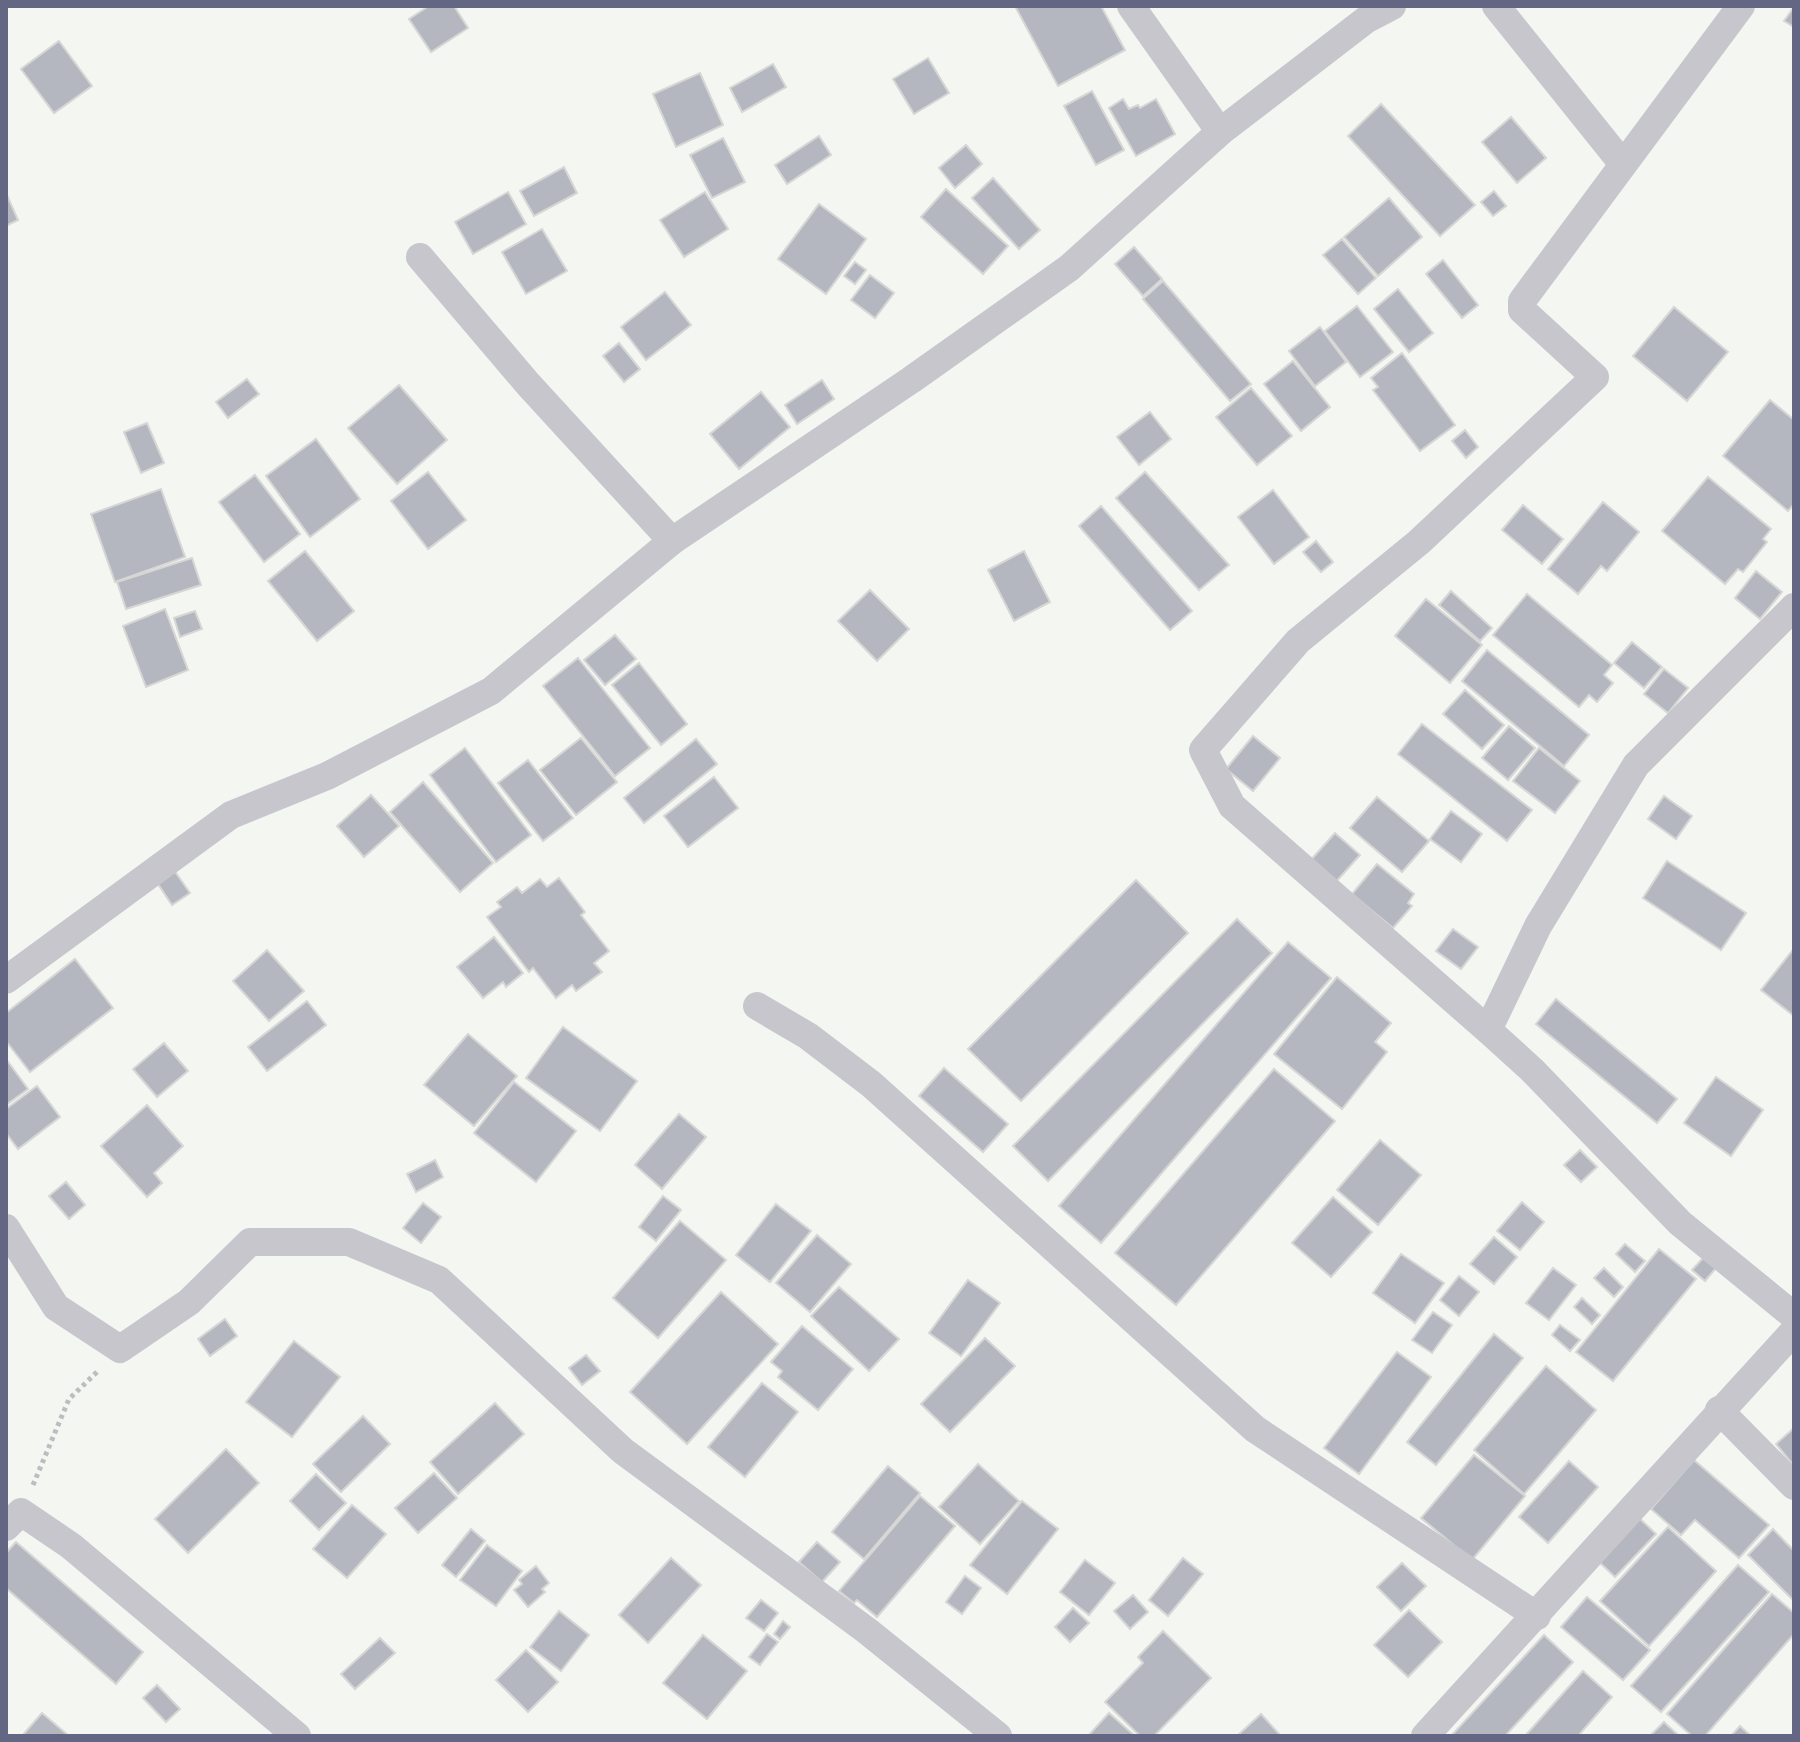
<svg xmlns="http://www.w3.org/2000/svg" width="1800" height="1742" font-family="Jost,sans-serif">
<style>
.building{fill:#b4b6c0;stroke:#d6d7d5;stroke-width:2}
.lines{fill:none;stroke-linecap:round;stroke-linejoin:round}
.path{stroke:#bdbdc1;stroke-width:5;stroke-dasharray:4 4;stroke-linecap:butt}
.minor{stroke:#c6c6cc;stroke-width:28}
</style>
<rect width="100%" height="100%" fill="#f4f6f2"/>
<g class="building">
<path d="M429,6H454L468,28L431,52L409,19Z"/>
<path d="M1015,6H1101L1125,50L1058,86Z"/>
<path d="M1794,7V27L1784,21Z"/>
<path d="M59,41L92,86L54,113L21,69Z"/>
<path d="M928,58L949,93L914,114L893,79Z"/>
<path d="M773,64L786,87L742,112L730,88Z"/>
<path d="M700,73L723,125L676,147L653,94Z"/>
<path d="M1092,91L1124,150L1096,165L1064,106Z"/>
<path d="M1123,99L1129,109L1138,105L1140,108L1156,99L1175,134L1136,156L1109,108Z"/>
<path d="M1381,104L1475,205L1440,236L1348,136Z"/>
<path d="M1511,117L1546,158L1517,183L1482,142Z"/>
<path d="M819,136L831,155L787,184L775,165Z"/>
<path d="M723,138L745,182L712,198L690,155Z"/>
<path d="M966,145L982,164L955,188L939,168Z"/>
<path d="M564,167L577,193L534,216L520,191Z"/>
<path d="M993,178L1040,230L1019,249L972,198Z"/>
<path d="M946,189L1008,246L983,274L921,217Z"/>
<path d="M1494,191L1506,206L1493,216L1481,202Z"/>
<path d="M508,192L526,224L473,254L455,222Z"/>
<path d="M705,192L728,229L684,257L660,220Z"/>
<path d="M6,193L18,220L6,226Z"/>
<path d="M1389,198L1422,237L1378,276L1344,237Z"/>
<path d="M819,204L866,239L826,294L778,259Z"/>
<path d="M542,229L567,271L526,294L502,252Z"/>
<path d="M1342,239L1376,278L1358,294L1323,255Z"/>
<path d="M1134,247L1162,279L1143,296L1115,264Z"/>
<path d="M1443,260L1478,305L1462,318L1426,274Z"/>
<path d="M855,262L866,270L855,284L844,276Z"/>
<path d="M870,275L894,293L875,318L851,300Z"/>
<path d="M1163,281L1251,384L1230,401L1143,299Z"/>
<path d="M1398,289L1433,333L1409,352L1374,309Z"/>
<path d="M665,292L691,325L646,360L621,327Z"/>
<path d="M1357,306L1393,352L1360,377L1325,331Z"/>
<path d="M1674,307L1728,352L1687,401L1633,356Z"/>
<path d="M1320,327L1346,362L1315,386L1289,351Z"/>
<path d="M619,343L640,369L624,382L603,356Z"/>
<path d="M1402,353L1455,425L1420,451L1373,390L1378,387L1371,378Z"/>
<path d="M1293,361L1330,407L1301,431L1264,384Z"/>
<path d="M247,379L259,394L228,418L216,402Z"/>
<path d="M822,380L834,399L797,424L785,405Z"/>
<path d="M399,385L447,440L397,484L348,428Z"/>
<path d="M1251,388L1292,436L1257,465L1216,417Z"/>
<path d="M761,392L790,427L739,469L710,434Z"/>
<path d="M1770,400L1794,420V504L1788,511L1723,456Z"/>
<path d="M1150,412L1171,439L1139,465L1117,437Z"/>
<path d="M147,423L164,463L141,473L124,432Z"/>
<path d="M1465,430L1478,447L1466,458L1452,441Z"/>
<path d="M316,439L360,499L310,537L266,476Z"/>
<path d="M428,472L466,520L428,549L391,501Z"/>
<path d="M1145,472L1229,565L1199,590L1116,498Z"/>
<path d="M255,475L300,534L264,562L219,502Z"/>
<path d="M1708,477L1771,529L1763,539L1767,542L1743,572L1738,569L1725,584L1662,531Z"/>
<path d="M161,489L185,557L115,582L91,514Z"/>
<path d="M1273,490L1309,537L1274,564L1238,517Z"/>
<path d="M1603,502L1639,532L1607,571L1601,566L1578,594L1548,569Z"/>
<path d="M1523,505L1563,539L1542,564L1502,530Z"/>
<path d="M1101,506L1192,611L1170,630L1079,526Z"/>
<path d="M1316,541L1333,562L1321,572L1303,552Z"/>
<path d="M305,551L354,611L317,641L268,581Z"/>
<path d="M1024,551L1050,602L1014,621L988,570Z"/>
<path d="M192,558L201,585L126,609L117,582Z"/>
<path d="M1756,571L1782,592L1760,619L1735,598Z"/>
<path d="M870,590L909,629L877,661L838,621Z"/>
<path d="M1451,591L1492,628L1480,641L1439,605Z"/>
<path d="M1527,594L1612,665L1604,675L1613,683L1597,702L1589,695L1579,707L1493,635Z"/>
<path d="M1426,599L1482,645L1450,683L1395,636Z"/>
<path d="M165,609L188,670L146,687L123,626Z"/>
<path d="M195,611L202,629L180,637L174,618Z"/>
<path d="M615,635L636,659L605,685L584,660Z"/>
<path d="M1632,642L1662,667L1644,688L1614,663Z"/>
<path d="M1487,650L1589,735L1564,766L1462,681Z"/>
<path d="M578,658L650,748L615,776L543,686Z"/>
<path d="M639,663L687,724L661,745L612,685Z"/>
<path d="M1664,669L1688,688L1668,713L1644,694Z"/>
<path d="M1465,690L1504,725L1482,749L1443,714Z"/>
<path d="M1422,724L1532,810L1507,841L1398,754Z"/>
<path d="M1509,726L1535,748L1508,780L1482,758Z"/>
<path d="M1253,736L1280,758L1253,791L1226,769Z"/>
<path d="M581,738L617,782L576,815L540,770Z"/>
<path d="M696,739L717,764L644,823L624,798Z"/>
<path d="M465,748L531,835L496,862L430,775Z"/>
<path d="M1539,748L1580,781L1555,813L1513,781Z"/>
<path d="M528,760L573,818L543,841L498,783Z"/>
<path d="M714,777L738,808L688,847L664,816Z"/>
<path d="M423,782L493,863L460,892L390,812Z"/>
<path d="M371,795L399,826L364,857L337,826Z"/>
<path d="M1664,796L1692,816L1676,839L1648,819Z"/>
<path d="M1377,797L1429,841L1402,872L1350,828Z"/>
<path d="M1451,811L1482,834L1461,862L1430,839Z"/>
<path d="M1335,833L1360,855L1334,884L1309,862Z"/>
<path d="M1667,861L1746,913L1721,950L1643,898Z"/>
<path d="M1377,864L1414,894L1408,903L1412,906L1393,928L1352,894Z"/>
<path d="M171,866L190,893L172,905L154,878Z"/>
<path d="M559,878L585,912L581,915L609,951L594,963L602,972L576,991L572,985L556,998L533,968L529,972L487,917L501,907L497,902L517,887L522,893L540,879L547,887Z"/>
<path d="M1136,880L1188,933L1021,1101L968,1049Z"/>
<path d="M1237,919L1272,953L1048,1181L1013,1146Z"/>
<path d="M1453,929L1478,947L1461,969L1436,951Z"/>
<path d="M494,937L523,973L506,987L503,982L483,998L457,967Z"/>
<path d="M1288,942L1331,978L1101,1243L1059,1206Z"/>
<path d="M267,950L304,991L269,1021L233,981Z"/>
<path d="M1792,951L1794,952V1016L1761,990Z"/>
<path d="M75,959L113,1008L30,1072L6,1041V1013Z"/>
<path d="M1337,977L1391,1023L1375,1042L1387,1052L1342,1109L1274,1054Z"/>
<path d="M1556,999L1677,1099L1657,1123L1536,1024Z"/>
<path d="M307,1001L326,1025L267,1071L248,1047Z"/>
<path d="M563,1027L637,1081L600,1131L526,1078Z"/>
<path d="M468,1034L517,1076L474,1126L424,1085Z"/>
<path d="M164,1043L188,1071L157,1097L133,1069Z"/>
<path d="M6,1059L28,1089L6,1105Z"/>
<path d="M944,1068L1008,1124L983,1152L919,1096Z"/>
<path d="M1274,1069L1335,1121L1176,1305L1115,1253Z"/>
<path d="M1716,1077L1763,1110L1731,1156L1684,1123Z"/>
<path d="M514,1082L576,1131L536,1182L474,1133Z"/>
<path d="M37,1086L60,1117L18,1149L6,1133V1109Z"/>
<path d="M147,1105L183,1146L154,1173L162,1183L147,1197L101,1146Z"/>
<path d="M679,1114L706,1137L662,1189L635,1165Z"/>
<path d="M1380,1140L1421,1175L1378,1225L1337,1190Z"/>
<path d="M1580,1150L1597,1167L1581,1182L1564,1165Z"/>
<path d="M435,1160L443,1177L416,1192L407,1174Z"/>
<path d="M66,1182L85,1205L69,1219L49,1196Z"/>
<path d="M663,1196L681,1210L656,1241L639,1227Z"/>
<path d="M1333,1197L1372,1232L1331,1277L1292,1243Z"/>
<path d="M1522,1202L1544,1222L1520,1250L1497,1231Z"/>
<path d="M423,1203L441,1217L421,1243L403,1228Z"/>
<path d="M776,1204L811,1231L770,1282L736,1255Z"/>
<path d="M680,1221L726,1260L658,1338L613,1298Z"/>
<path d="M817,1235L851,1264L810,1312L776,1283Z"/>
<path d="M1494,1237L1517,1257L1494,1284L1470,1264Z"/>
<path d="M1625,1244L1645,1261L1635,1272L1616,1254Z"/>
<path d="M1659,1249L1696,1279L1613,1381L1576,1352Z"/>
<path d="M1401,1254L1444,1283L1415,1323L1373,1293Z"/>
<path d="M1704,1257L1716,1268L1705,1281L1692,1270Z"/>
<path d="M1553,1268L1576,1285L1549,1320L1526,1303Z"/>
<path d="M1604,1268L1623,1287L1614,1297L1594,1278Z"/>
<path d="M1459,1276L1479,1292L1459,1316L1440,1300Z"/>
<path d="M968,1280L1000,1303L961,1356L929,1333Z"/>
<path d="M839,1287L899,1339L869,1371L811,1316Z"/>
<path d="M721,1292L778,1344L687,1444L630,1392Z"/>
<path d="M1582,1298L1600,1315L1592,1324L1574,1307Z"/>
<path d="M1433,1312L1452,1325L1432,1353L1412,1340Z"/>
<path d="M225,1319L237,1336L210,1356L198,1339Z"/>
<path d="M1560,1325L1580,1340L1570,1351L1552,1335Z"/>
<path d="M802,1326L853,1369L818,1410L778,1377L782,1371L771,1362Z"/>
<path d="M1494,1334L1523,1358L1436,1465L1407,1442Z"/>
<path d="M985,1338L1015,1366L950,1432L921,1404Z"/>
<path d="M294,1341L340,1377L292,1437L246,1402Z"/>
<path d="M1397,1352L1431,1377L1359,1474L1324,1448Z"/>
<path d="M586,1355L600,1371L582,1385L569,1368Z"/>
<path d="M1546,1366L1596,1410L1524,1494L1474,1450Z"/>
<path d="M762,1383L798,1412L745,1477L708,1447Z"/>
<path d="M495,1403L524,1434L458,1494L430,1462Z"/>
<path d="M363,1416L390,1444L341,1492L313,1464Z"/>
<path d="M1794,1428V1466L1776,1444Z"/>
<path d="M226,1449L259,1483L188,1553L155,1519Z"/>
<path d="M1474,1455L1525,1496L1472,1560L1421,1518Z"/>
<path d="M1694,1460L1769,1525L1739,1558L1695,1520L1681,1535L1651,1509Z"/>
<path d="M1569,1461L1598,1487L1548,1543L1519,1517Z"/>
<path d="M978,1464L1019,1501L980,1544L939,1507Z"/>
<path d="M888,1466L920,1493L864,1559L832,1532Z"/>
<path d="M434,1473L457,1498L418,1533L395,1508Z"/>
<path d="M316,1474L346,1503L319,1530L290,1501Z"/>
<path d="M920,1496L955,1526L877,1617L857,1600L854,1603L839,1591Z"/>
<path d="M1022,1501L1058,1529L1007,1594L970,1565Z"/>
<path d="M352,1505L386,1534L347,1578L313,1549Z"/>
<path d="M1636,1515L1656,1534L1615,1577L1595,1558Z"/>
<path d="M1668,1527L1716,1571L1649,1646L1600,1601Z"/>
<path d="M471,1529L485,1541L456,1577L442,1565Z"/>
<path d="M1773,1529L1794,1551V1601L1748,1555Z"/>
<path d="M16,1542L143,1652L116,1684L6,1588V1553Z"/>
<path d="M817,1542L840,1562L822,1582L799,1562Z"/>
<path d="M487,1545L522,1571L496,1606L460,1580Z"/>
<path d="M671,1558L701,1585L648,1643L619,1615Z"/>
<path d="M1183,1558L1203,1574L1168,1616L1149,1600Z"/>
<path d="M1085,1560L1115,1583L1089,1615L1060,1592Z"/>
<path d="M1402,1563L1426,1586L1401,1611L1377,1587Z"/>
<path d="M1738,1565L1769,1592L1661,1712L1631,1686Z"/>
<path d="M536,1566L549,1583L542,1589L545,1592L528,1607L514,1590L522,1584L519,1580Z"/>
<path d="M965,1576L981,1588L962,1614L946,1602Z"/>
<path d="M1772,1594L1794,1613V1634L1705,1736H1692L1667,1714Z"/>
<path d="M1133,1595L1148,1612L1130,1629L1114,1611Z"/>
<path d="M1587,1597L1650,1650L1623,1680L1561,1627Z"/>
<path d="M761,1600L778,1613L764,1631L746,1618Z"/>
<path d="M1073,1608L1089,1623L1070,1642L1055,1627Z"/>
<path d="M1409,1610L1442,1642L1408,1677L1374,1645Z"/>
<path d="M559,1611L589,1635L561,1671L530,1647Z"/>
<path d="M783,1621L790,1627L780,1639L774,1634Z"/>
<path d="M1163,1631L1211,1678L1154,1736H1140L1105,1702L1143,1663L1138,1657Z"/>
<path d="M767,1634L778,1642L760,1665L749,1657Z"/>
<path d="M703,1635L747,1671L707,1719L663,1683Z"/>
<path d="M1544,1635L1573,1662L1505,1736H1451Z"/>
<path d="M380,1638L395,1653L355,1689L341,1674Z"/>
<path d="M526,1650L558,1682L528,1712L496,1680Z"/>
<path d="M1583,1671L1612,1697L1578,1736H1525Z"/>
<path d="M157,1685L180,1709L166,1722L143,1698Z"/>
<path d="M42,1713L69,1736H22Z"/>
<path d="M1109,1713L1135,1736H1088Z"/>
<path d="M1261,1714L1281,1736H1237Z"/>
<path d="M1664,1722L1679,1736H1650Z"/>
<path d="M1740,1726L1751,1736H1731Z"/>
</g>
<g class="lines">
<path class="path" d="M33,1485L69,1399L98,1371"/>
<g class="minor">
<path d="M1131,6L1220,132"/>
<path d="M1496,6L1622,163"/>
<path d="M420,257L528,384L672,541L911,380L1069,268L1220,132L1367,19L1392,6"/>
<path d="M1794,607L1636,765L1538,926L1488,1030L1532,1070L1680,1223L1794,1316"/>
<path d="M6,980L231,815L327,776L491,691L672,541"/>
<path d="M757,1006L808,1036L871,1084L1255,1429L1537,1616"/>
<path d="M1488,1030L1232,806L1203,750L1298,641L1419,542L1595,377L1522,310V301L1741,6"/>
<path d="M6,1228L56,1307L120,1349L189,1302L250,1242H349L439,1280L623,1451L866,1630L998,1736"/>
<path d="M1719,1410L1794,1486"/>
<path d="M6,1527L21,1512L71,1546L297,1736"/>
<path d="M1425,1736L1794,1331"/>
</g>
</g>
<rect width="1800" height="1742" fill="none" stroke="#646784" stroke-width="16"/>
</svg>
